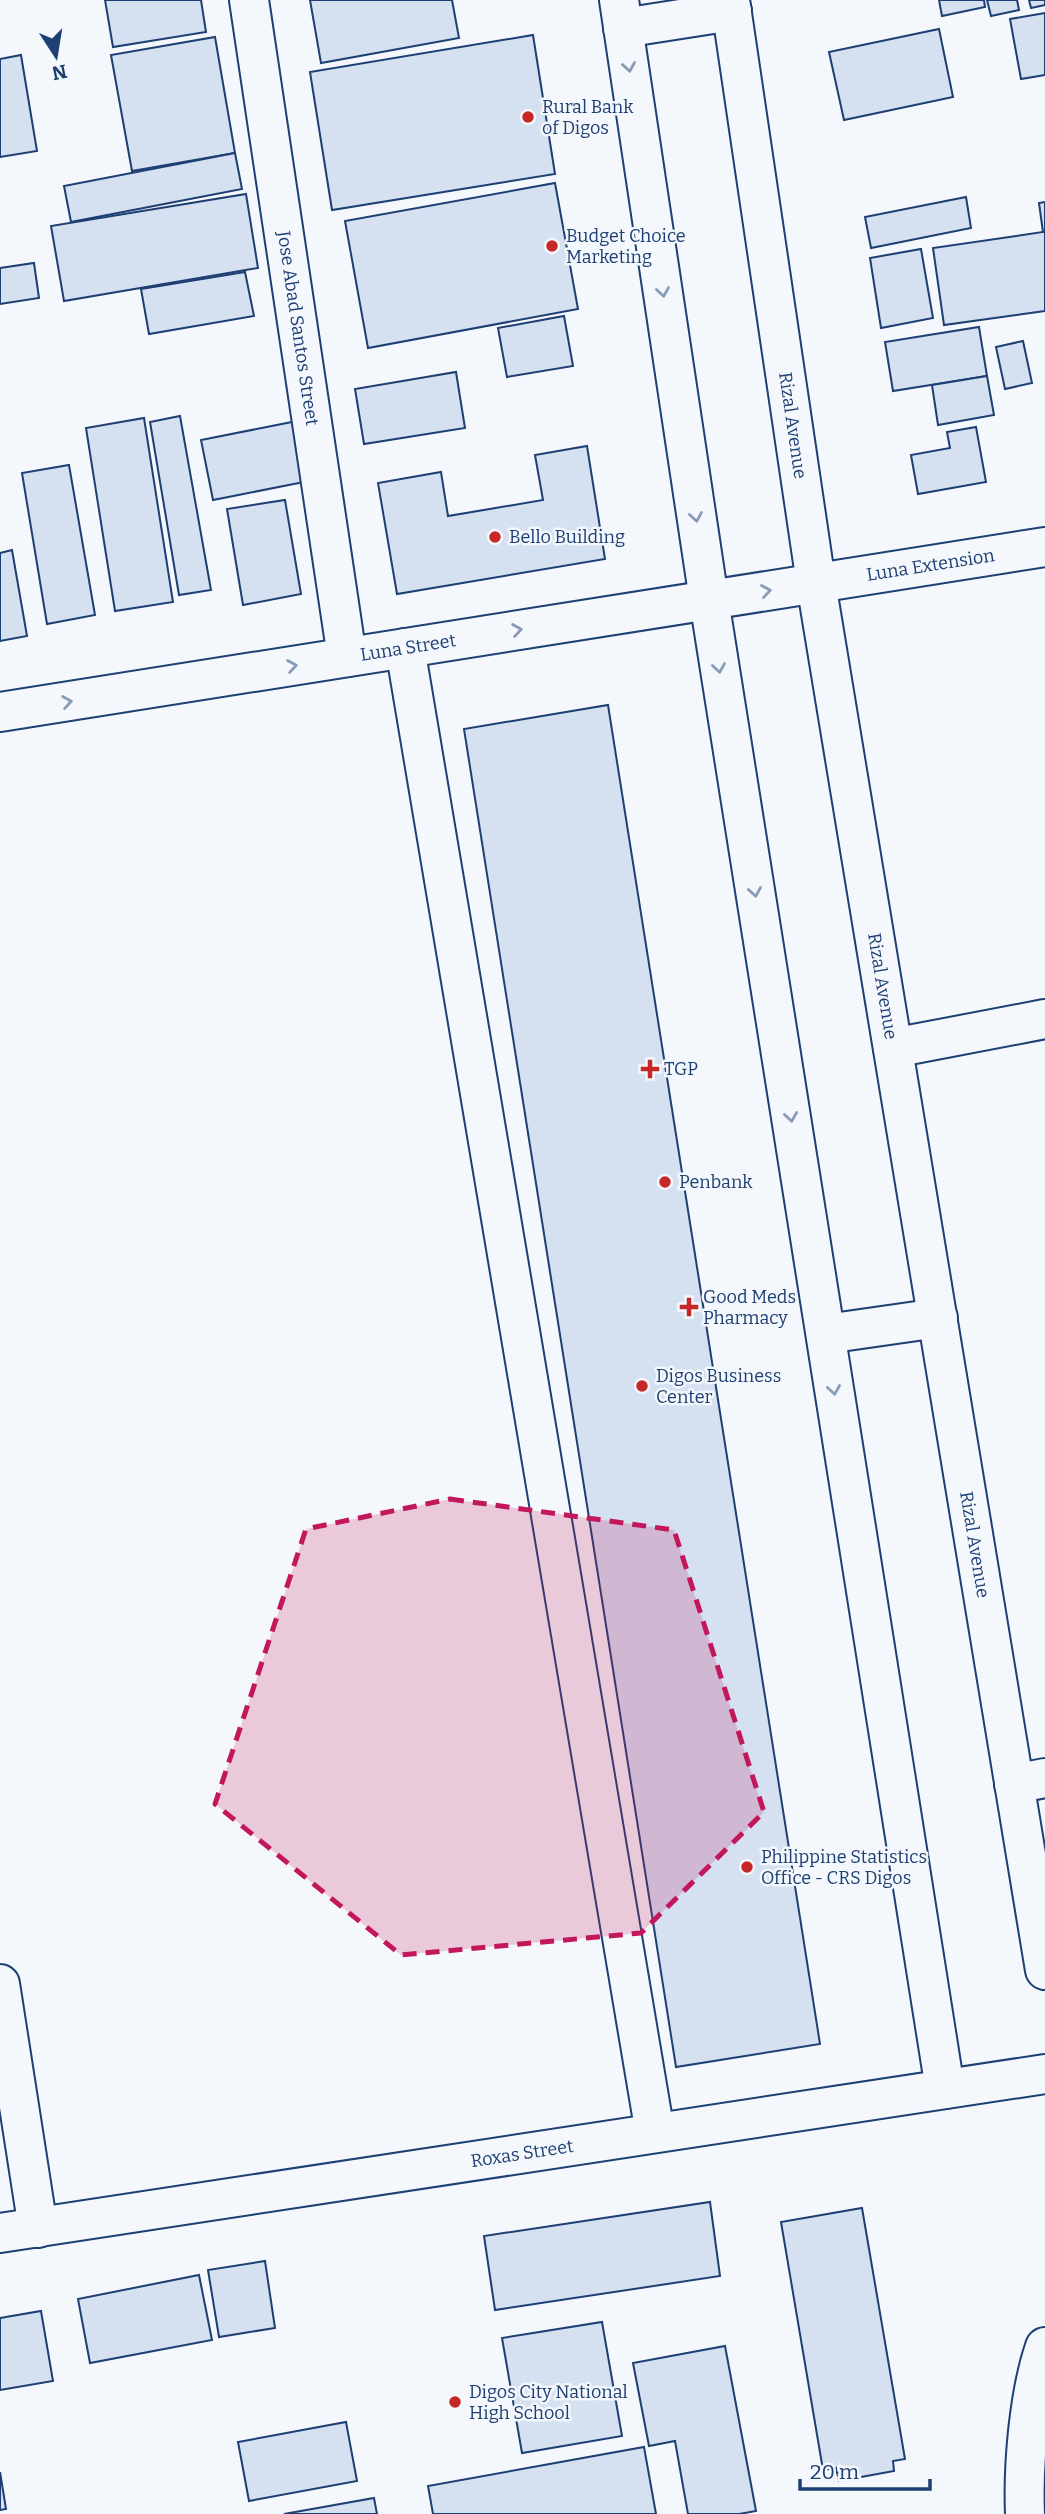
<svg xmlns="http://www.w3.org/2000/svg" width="1045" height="2514" font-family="Bitter,serif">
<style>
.building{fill:#d5e0f0;stroke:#1d3f73;stroke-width:2}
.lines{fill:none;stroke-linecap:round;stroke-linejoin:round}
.minor-casing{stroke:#1d3f73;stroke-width:42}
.major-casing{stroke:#1d3f73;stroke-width:42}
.minor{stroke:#f4f7fb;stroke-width:38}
.major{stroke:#f4f7fb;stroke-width:38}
.oneway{stroke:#889bb7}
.marked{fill:#c2185b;fill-opacity:0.2;stroke:#c2185b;stroke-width:5;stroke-dasharray:14 9;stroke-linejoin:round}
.poi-dot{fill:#c62828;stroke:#f4f7fb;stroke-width:2.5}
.labels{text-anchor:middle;stroke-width:5;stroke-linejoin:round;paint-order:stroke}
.poi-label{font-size:18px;fill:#1d3f73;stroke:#f4f7fb;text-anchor:start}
.street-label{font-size:18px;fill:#1d3f73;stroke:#f4f7fb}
</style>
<rect width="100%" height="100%" fill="#f4f7fb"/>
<g class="building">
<path d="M105,0H201L206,32L113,47Z"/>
<path d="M310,0H452L459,38L321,63Z"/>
<path d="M939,0H984L985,7L942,16Z"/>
<path d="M987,0H1017L1019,10L991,16Z"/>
<path d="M1029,0H1045V5L1031,8Z"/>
<path d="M1045,13V75L1021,79L1010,19Z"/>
<path d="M939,29L953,97L844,120L829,52Z"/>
<path d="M533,35L555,174L332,210L310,72Z"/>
<path d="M215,37L235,153L132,171L111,55Z"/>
<path d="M21,55L37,151L0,157V59Z"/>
<path d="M235,153L242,189L71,222L64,186Z"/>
<path d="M555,183L578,309L368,348L345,221Z"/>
<path d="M246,194L258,268L64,301L51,226Z"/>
<path d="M966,197L971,228L871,248L865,217Z"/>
<path d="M1045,202V311L944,325L933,248L1043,232L1039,203Z"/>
<path d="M921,249L933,318L881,328L870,258Z"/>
<path d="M34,263L39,298L0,304V268Z"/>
<path d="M245,272L254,316L149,334L141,289Z"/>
<path d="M564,316L573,366L507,377L498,328Z"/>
<path d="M979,327L987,376L893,391L885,342Z"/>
<path d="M1023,341L1032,383L1005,389L996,347Z"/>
<path d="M456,372L465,428L364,444L355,389Z"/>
<path d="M987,376L994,415L938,425L932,385Z"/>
<path d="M180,416L211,590L179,595L150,422Z"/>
<path d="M144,418L173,602L115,611L86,428Z"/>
<path d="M292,422L304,482L213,500L201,440Z"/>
<path d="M976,427L986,482L918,494L911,455L950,448L947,432Z"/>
<path d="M587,446L605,559L397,594L378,483L441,472L448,516L543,500L535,455Z"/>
<path d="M69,465L95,615L47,624L22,473Z"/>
<path d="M285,500L301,594L243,605L227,509Z"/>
<path d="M12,550L27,636L0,641V553Z"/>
<path d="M608,705L820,2044L676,2067L464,729Z"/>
<path d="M710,2202L720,2276L495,2310L484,2236Z"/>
<path d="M862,2208L905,2459L893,2461L894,2471L839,2481L836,2468L823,2470L781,2222Z"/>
<path d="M265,2261L275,2328L219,2337L208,2270Z"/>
<path d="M199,2275L212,2340L90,2363L78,2299Z"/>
<path d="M41,2311L53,2381L0,2390V2318Z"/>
<path d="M602,2322L622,2436L522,2453L502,2338Z"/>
<path d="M725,2346L756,2511L739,2514H688L675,2441L649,2446L633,2363Z"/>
<path d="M346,2422L357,2481L249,2501L238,2442Z"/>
<path d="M644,2447L656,2514H433L428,2486Z"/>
<path d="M0,2472L6,2509L0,2510Z"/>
<path d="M374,2498L377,2514H284Z"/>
</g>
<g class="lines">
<defs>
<g id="minor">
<path id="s1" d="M249,0L347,657"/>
<path d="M619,0L709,600L945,2089"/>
<path d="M623,28L732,11"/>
<path d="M405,648L655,2133"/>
<path id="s2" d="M0,712L1045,547"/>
<path d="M893,1048L1045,1019"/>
<path d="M826,1334L938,1318"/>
<path d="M1014,1784L1045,1778"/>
<path d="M0,1984L38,2228"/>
<path id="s3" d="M0,2233L1045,2074"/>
</g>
<g id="major">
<path id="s4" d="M730,0L816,583L1045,1970"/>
<path d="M1025,2514C1023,2465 1029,2393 1045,2347"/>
</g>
</defs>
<use href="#minor" class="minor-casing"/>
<use href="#major" class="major-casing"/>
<use href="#minor" class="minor"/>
<use href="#major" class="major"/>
</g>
<defs><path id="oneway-chevron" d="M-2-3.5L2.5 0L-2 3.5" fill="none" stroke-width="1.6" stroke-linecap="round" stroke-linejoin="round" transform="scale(1.75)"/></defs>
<g class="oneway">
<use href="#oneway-chevron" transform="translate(629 67) rotate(81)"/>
<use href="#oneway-chevron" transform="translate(663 292) rotate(81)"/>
<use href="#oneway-chevron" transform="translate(696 517) rotate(81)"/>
<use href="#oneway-chevron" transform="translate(766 591) rotate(-9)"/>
<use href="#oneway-chevron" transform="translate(517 630) rotate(-9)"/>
<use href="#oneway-chevron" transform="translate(292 666) rotate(-9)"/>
<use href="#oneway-chevron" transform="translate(719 668) rotate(81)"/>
<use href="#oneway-chevron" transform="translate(67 702) rotate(-9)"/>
<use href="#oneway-chevron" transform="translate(755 892) rotate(81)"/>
<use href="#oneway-chevron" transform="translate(791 1117) rotate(81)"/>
<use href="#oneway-chevron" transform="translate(834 1390) rotate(81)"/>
</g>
<path class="marked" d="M450,1499L674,1530L764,1812L641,1933L401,1955L215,1804L306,1529Z"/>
<g class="poi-dot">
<circle cx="528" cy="117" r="7"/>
<circle cx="552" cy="246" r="7"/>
<circle cx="495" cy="537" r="7"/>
<path d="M646.5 1058.5h7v7h7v7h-7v7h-7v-7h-7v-7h7z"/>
<circle cx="665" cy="1182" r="7"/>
<path d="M685.5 1296.5h7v7h7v7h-7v7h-7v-7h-7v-7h7z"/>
<circle cx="642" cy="1386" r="7"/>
<circle cx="747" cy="1867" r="7"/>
<circle cx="455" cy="2402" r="7"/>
</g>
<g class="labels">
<g class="poi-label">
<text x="542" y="113">Rural Bank<tspan x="542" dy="21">of Digos</tspan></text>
<text x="566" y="242">Budget Choice<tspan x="566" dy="21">Marketing</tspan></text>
<text x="509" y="543">Bello Building</text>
<text x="664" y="1075">TGP</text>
<text x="679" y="1188">Penbank</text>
<text x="703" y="1303">Good Meds<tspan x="703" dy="21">Pharmacy</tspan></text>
<text x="656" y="1382">Digos Business<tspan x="656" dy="21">Center</tspan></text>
<text x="761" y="1863">Philippine Statistics<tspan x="761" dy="21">Office - CRS Digos</tspan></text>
<text x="469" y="2398">Digos City National<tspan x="469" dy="21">High School</tspan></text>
</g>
<g class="street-label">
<text dy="6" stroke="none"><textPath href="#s1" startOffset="332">Jose Abad Santos Street</textPath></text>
<text dy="6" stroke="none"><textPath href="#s4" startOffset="430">Rizal Avenue</textPath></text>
<text dy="6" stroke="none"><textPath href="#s2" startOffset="942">Luna Extension</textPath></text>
<text dy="6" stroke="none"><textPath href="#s2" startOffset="413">Luna Street</textPath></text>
<text dy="6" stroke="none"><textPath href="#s4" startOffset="998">Rizal Avenue</textPath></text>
<text dy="6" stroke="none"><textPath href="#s4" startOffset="1564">Rizal Avenue</textPath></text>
<text dy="6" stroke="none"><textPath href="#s3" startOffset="528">Roxas Street</textPath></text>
</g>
</g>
<g transform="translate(56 56) rotate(168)" stroke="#f4f7fb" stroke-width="5" paint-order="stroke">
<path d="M0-5L12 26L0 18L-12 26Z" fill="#1d3f73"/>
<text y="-10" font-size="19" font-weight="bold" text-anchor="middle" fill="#1d3f73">N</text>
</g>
<path d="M800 2479v10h130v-10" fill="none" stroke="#1d3f73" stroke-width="3.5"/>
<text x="810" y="2479" font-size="21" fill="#1d3f73" stroke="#f4f7fb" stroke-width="5" paint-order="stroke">20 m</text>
</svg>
